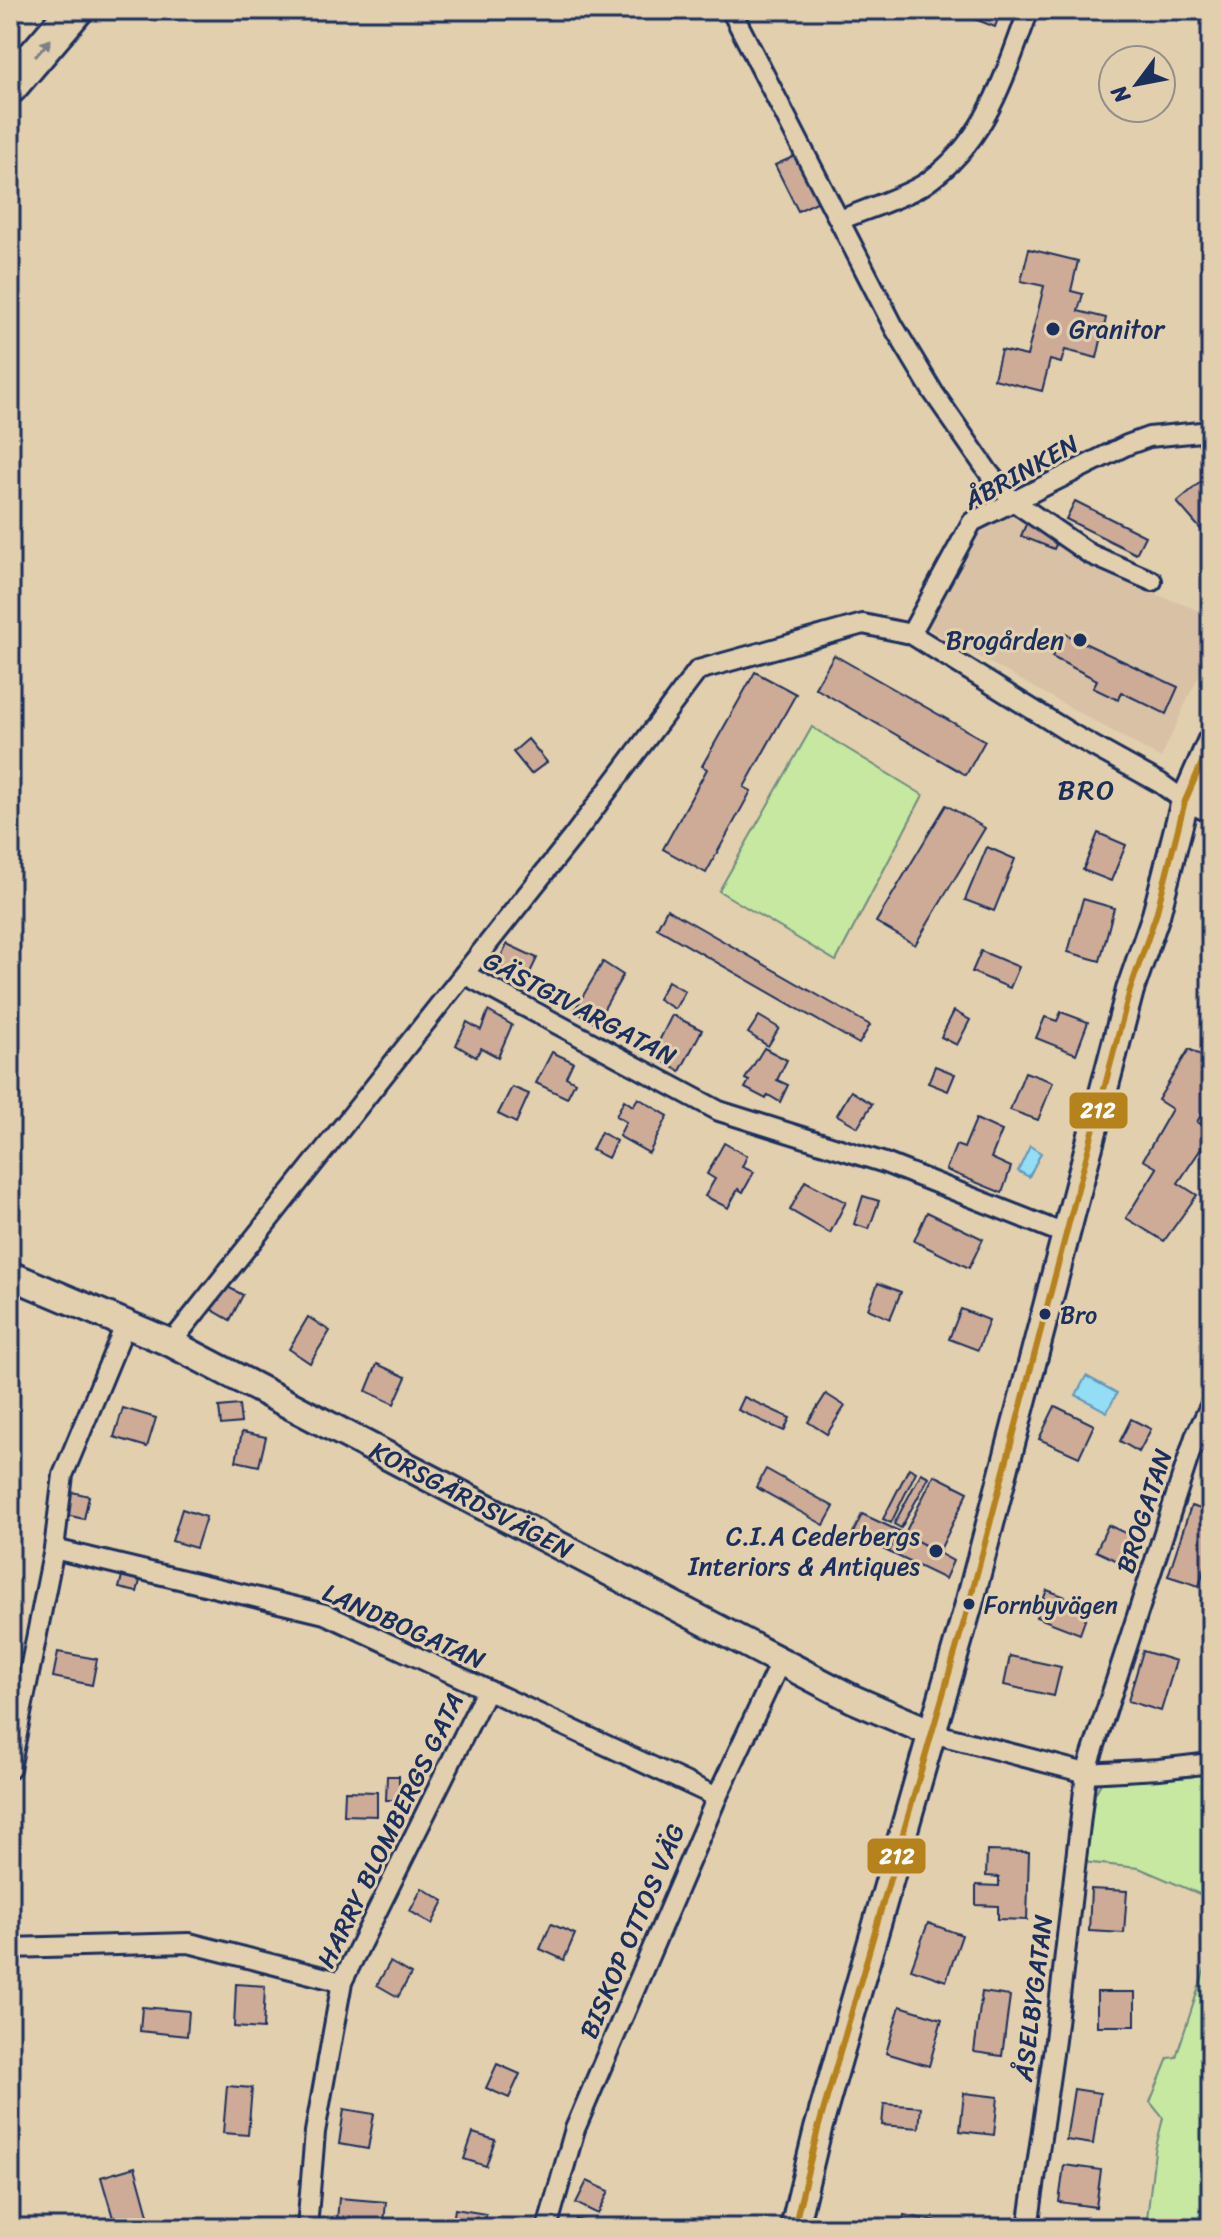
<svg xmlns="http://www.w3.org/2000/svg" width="1221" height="2238" font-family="Sriracha,sans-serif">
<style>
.built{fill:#d8c1a5}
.green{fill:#c6e8a1;stroke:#708c80;stroke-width:2}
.water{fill:#93ddf5;stroke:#6397b9;stroke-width:2}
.building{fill:#cdab97;stroke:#1b2f5e;stroke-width:2}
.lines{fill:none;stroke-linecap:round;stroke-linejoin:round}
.street-casing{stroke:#1b2f5e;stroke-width:24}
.secondary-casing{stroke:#1b2f5e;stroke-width:32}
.highway-casing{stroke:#1b2f5e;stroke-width:40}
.street{stroke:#e2cfad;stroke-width:18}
.secondary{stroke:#e2cfad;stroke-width:26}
.highway{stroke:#e2cfad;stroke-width:34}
.bus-1-casing{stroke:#e2cfad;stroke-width:12}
.bus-1{stroke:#b5821c;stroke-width:6}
.oneway{fill:#7e7f86}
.poi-dot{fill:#1b2f5e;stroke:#e2cfad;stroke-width:3}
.labels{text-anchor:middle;stroke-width:6;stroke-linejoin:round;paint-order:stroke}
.bus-label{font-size:24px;fill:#1b2f5e;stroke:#e2cfad;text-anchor:start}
.poi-label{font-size:26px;fill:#1b2f5e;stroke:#e2cfad;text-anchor:end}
.street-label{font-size:26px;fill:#1b2f5e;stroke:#e2cfad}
.neighbourhood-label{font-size:28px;letter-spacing:2px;fill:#1b2f5e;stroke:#e2cfad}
.line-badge{stroke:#e2cfad;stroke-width:3}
.badge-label{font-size:22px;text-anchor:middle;font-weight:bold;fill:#fff}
</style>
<rect width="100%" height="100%" fill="#e2cfad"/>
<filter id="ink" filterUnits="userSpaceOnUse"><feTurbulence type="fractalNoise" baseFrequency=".0125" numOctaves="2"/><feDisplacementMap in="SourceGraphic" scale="16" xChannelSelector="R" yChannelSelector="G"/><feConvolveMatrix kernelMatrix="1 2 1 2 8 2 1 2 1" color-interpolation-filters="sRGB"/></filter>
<g filter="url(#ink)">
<path class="built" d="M1016,510L1085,560L1144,590L1211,615V654L1193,687L1161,758L924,626L979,532Z"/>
<g class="green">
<path d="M812,727L923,795L836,961L719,891Z"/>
<path d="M1211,1771V1899L1139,1868L1083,1862L1095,1794L1101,1783L1191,1777Z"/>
<path d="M1211,1950V2228H1146L1155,2151L1163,2118L1150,2102L1168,2058L1176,2057Z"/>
</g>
<g class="water">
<path d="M1030,1146L1041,1153L1029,1177L1018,1171Z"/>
<path d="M1086,1376L1117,1393L1107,1412L1076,1395Z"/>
</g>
<g class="building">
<path d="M960,10H1001L995,27L959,13Z"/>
<path d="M797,155L819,201L798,211L775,165Z"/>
<path d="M1029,249L1078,261L1071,291L1083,294L1078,311L1106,318L1097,358L1065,350L1061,363L1050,360L1042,391L994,379L1001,350L1027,356L1044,286L1021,281Z"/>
<path d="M1204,479L1211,486V541L1177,502Z"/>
<path d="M1075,501L1145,536L1136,554L1066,519Z"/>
<path d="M1027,522L1060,535L1054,549L1021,536Z"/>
<path d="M1063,633L1178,687L1166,714L1121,692L1118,700L1093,688L1097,680L1052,657Z"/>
<path d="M834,655L985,741L966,775L815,688Z"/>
<path d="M755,672L796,694L744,787L751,791L706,873L663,849L707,769L702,766Z"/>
<path d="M528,739L547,762L531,774L513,752Z"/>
<path d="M946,805L985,828L915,945L876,922Z"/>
<path d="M1098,833L1126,845L1111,881L1083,870Z"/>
<path d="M987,847L1015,859L994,911L965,900Z"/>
<path d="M1083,899L1114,908L1100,961L1068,952Z"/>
<path d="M667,909L870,1025L859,1044L657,928Z"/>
<path d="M507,944L537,958L527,979L497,964Z"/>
<path d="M981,951L1019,967L1010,988L972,972Z"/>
<path d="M603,962L623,975L596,1023L574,1011Z"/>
<path d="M668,981L685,991L675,1009L658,999Z"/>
<path d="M488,1011L512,1025L498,1057L481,1048L476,1057L456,1045L467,1022L481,1030Z"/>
<path d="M954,1011L970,1020L957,1045L941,1037Z"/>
<path d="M1061,1012L1088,1022L1076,1054L1036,1038L1045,1017L1057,1021Z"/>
<path d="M672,1015L702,1030L680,1071L652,1055Z"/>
<path d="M759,1016L779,1028L768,1046L748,1033Z"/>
<path d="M764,1048L787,1060L777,1080L788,1085L780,1102L768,1095L766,1099L745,1088L749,1081L745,1079Z"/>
<path d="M1189,1049L1211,1061V1098L1197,1122L1211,1131V1134L1178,1183L1197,1195L1164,1241L1126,1218L1157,1168L1143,1160L1172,1109L1158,1100Z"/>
<path d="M552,1052L573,1062L566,1077L575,1082L567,1098L536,1083Z"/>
<path d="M935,1066L955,1074L948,1091L928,1083Z"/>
<path d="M1025,1072L1053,1082L1038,1120L1010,1110Z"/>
<path d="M512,1087L529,1094L516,1123L498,1114Z"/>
<path d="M851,1091L872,1104L858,1127L837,1115Z"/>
<path d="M638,1098L668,1116L649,1153L619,1136L626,1122L616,1116L624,1100L633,1106Z"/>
<path d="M976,1119L1002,1131L991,1158L1011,1167L1002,1193L946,1170L956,1145L964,1148Z"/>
<path d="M601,1132L616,1141L608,1158L592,1150Z"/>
<path d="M724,1143L747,1156L742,1167L754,1172L743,1192L738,1189L728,1208L705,1196L715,1179L707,1174Z"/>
<path d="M805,1181L846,1202L830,1233L790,1210Z"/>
<path d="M863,1196L879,1201L869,1229L854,1224Z"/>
<path d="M927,1212L983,1239L969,1268L914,1241Z"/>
<path d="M878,1283L901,1292L890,1319L868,1309Z"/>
<path d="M222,1284L243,1295L230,1320L209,1308Z"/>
<path d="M961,1309L989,1320L978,1350L949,1339Z"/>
<path d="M308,1317L330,1331L310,1363L289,1349Z"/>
<path d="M377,1364L406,1377L394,1404L366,1391Z"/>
<path d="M826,1394L845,1406L827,1434L808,1422Z"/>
<path d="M744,1397L790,1418L784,1431L738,1410Z"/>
<path d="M239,1405L241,1423L221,1425L219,1407Z"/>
<path d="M1055,1406L1094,1425L1079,1457L1039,1439Z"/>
<path d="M123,1408L156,1418L147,1447L114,1437Z"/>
<path d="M1131,1419L1151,1429L1139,1452L1120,1441Z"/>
<path d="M242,1432L266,1437L259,1466L236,1461Z"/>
<path d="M909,1468L916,1472L891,1523L883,1519Z"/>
<path d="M766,1469L834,1507L824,1525L756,1487Z"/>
<path d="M921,1473L929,1477L901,1528L894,1524Z"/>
<path d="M934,1475L968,1492L939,1552L904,1535Z"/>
<path d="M68,1491L89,1496L84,1519L62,1514Z"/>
<path d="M1191,1506L1211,1512V1548L1199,1586L1168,1576Z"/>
<path d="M182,1509L206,1517L196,1548L172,1541Z"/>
<path d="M862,1514L899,1531L889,1552L852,1535Z"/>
<path d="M1108,1525L1136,1538L1124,1564L1096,1551Z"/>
<path d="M899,1531L953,1561L945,1579L889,1552Z"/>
<path d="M123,1572L141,1577L137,1592L119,1588Z"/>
<path d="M1047,1590L1090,1606L1080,1634L1036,1617Z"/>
<path d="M1143,1651L1176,1661L1161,1711L1128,1701Z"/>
<path d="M58,1652L97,1659L92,1685L53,1677Z"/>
<path d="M1010,1656L1061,1667L1054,1696L1004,1685Z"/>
<path d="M387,1776H399V1800H386Z"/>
<path d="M345,1791L377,1792V1816L344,1815Z"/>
<path d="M987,1851L1029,1852L1027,1920L998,1919V1906L976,1905V1885L999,1886V1877L986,1876Z"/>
<path d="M422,1888L444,1901L432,1924L410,1911Z"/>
<path d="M1091,1889L1127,1891L1124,1933L1089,1931Z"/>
<path d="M928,1923L962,1935L946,1981L911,1969Z"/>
<path d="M551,1924L575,1934L564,1960L540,1949Z"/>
<path d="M390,1962L411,1974L398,1997L377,1985Z"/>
<path d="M236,1984L265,1986L263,2029L234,2027Z"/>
<path d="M982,1992L1010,1996L1002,2056L974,2052Z"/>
<rect x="1097" y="1992" width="38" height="34"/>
<path d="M900,2006L942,2019L929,2066L886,2053Z"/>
<path d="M142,2007L189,2011L187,2036L140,2031Z"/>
<path d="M497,2064L520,2074L509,2098L486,2088Z"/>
<path d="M227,2086L252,2088L248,2135L223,2133Z"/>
<path d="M1074,2089L1100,2093L1093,2144L1066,2140Z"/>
<path d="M964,2093L998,2097L994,2135L960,2131Z"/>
<path d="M884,2104L921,2107L919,2128L882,2125Z"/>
<path d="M344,2109L374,2114L368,2149L339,2144Z"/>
<path d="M473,2133L495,2140L486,2166L464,2159Z"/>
<path d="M1064,2165L1101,2170L1096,2207L1059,2202Z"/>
<path d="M135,2167L150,2222L130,2228H116L101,2177Z"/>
<path d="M587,2181L609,2191L598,2214L576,2203Z"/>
<path d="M339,2198L386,2202L384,2223L337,2220Z"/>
<path d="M455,2209L486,2214L484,2228H452Z"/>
<path d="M904,2215L945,2223L944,2228H902Z"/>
<path d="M576,2219L599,2227V2228H573Z"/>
</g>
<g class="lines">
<defs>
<g id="street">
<path d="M731,10L894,327L933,392L989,473L1013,501L1090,554L1152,581"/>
<path d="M840,220C864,210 907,196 926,183C987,141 1004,76 1029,10"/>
<path d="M911,634L972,522L1127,445L1149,437L1211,431"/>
<path d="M464,974L719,1111L885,1163L1067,1235"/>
<path d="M171,1343L575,834L698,670L863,624L911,634L1075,736L1160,783L1185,801L1211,813"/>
<path d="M54,1549L325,1614L717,1797"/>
<path d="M932,1733L1086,1773L1159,1769L1211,1763"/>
<path d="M10,1769L54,1549L63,1475L126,1323"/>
<path d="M10,1948L189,1943L342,1982"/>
<path d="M307,2228L315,2132L342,1982L486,1691"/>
<path d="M547,2228L575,2129L717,1797L781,1660"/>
<path d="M1028,2228L1055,2040L1086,1773L1195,1437L1211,1404"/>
</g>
<g id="secondary">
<path id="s1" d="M10,1275L171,1343L853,1699L932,1733"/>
<path d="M794,2228L818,2129L969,1604L1130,990L1156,915L1185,801L1211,742"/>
</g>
<path id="highway" d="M10,86L75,10"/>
</defs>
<use href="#street" class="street-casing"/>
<use href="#secondary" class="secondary-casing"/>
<use href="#highway" class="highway-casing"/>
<use href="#street" class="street"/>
<use href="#secondary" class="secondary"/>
<use href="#highway" class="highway"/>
<defs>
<path id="bus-1" d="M794,2228L818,2129L969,1604L1130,990L1156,915L1185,801L1211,742"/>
</defs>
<use href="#bus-1" class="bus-1-casing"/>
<use href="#bus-1" class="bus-1"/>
</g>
<defs><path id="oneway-solid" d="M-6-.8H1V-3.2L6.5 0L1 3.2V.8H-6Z" transform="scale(2)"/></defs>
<use class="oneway" href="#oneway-solid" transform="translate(43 48) rotate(-49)"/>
</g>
<g class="poi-dot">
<circle cx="1053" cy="329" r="8"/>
<circle cx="1080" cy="640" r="8"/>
<circle cx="1045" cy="1314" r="7"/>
<circle cx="936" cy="1551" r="8"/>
<circle cx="969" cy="1604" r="7"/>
</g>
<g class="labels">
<g class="bus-label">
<text x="1060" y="1323">Bro</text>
<text x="984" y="1613">Fornbyvägen</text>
</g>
<g class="poi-label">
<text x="1069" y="338" text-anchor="start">Granitor</text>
<text x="1064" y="649">Brogården</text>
<text x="920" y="1545">C.I.A Cederbergs<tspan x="920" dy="30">Interiors &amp; Antiques</tspan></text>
</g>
<g class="street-label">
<text transform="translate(1021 472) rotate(-29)" y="9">ÅBRINKEN</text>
<text transform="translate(580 1008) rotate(28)" y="9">GÄSTGIVARGATAN</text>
<text dy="9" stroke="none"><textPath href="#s1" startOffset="514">KORSGÅRDSVÄGEN</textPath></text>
<text transform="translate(1144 1511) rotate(-72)" y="9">BROGATAN</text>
<text transform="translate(404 1626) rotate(24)" y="9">LANDBOGATAN</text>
<text transform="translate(390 1830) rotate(-64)" y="9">HARRY BLOMBERGS GATA</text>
<text transform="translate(632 1931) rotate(-67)" y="9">BISKOP OTTOS VÄG</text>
<text transform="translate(1033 1998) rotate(-83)" y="9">ÅSELBYGATAN</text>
</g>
<g class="neighbourhood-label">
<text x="1087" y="799">BRO</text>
</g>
</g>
<g class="line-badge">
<rect x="1068" y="1091" width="61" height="39" rx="8" fill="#b5821c"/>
<rect x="866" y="1837" width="61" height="38" rx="8" fill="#b5821c"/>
</g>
<g class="badge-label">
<text x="1098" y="1118">212</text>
<text x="897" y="1864">212</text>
</g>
<rect width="1221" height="2238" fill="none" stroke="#e2cfad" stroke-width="40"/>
<rect x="20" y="20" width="1181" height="2198" fill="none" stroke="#1b2f5e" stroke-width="3" filter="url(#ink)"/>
<g transform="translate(1137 84) rotate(238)"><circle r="38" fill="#e2cfad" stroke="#928f8d" stroke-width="2"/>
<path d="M0-6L14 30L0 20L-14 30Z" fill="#1b2f5e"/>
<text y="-12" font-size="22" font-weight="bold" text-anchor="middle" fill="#1b2f5e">N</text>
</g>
</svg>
